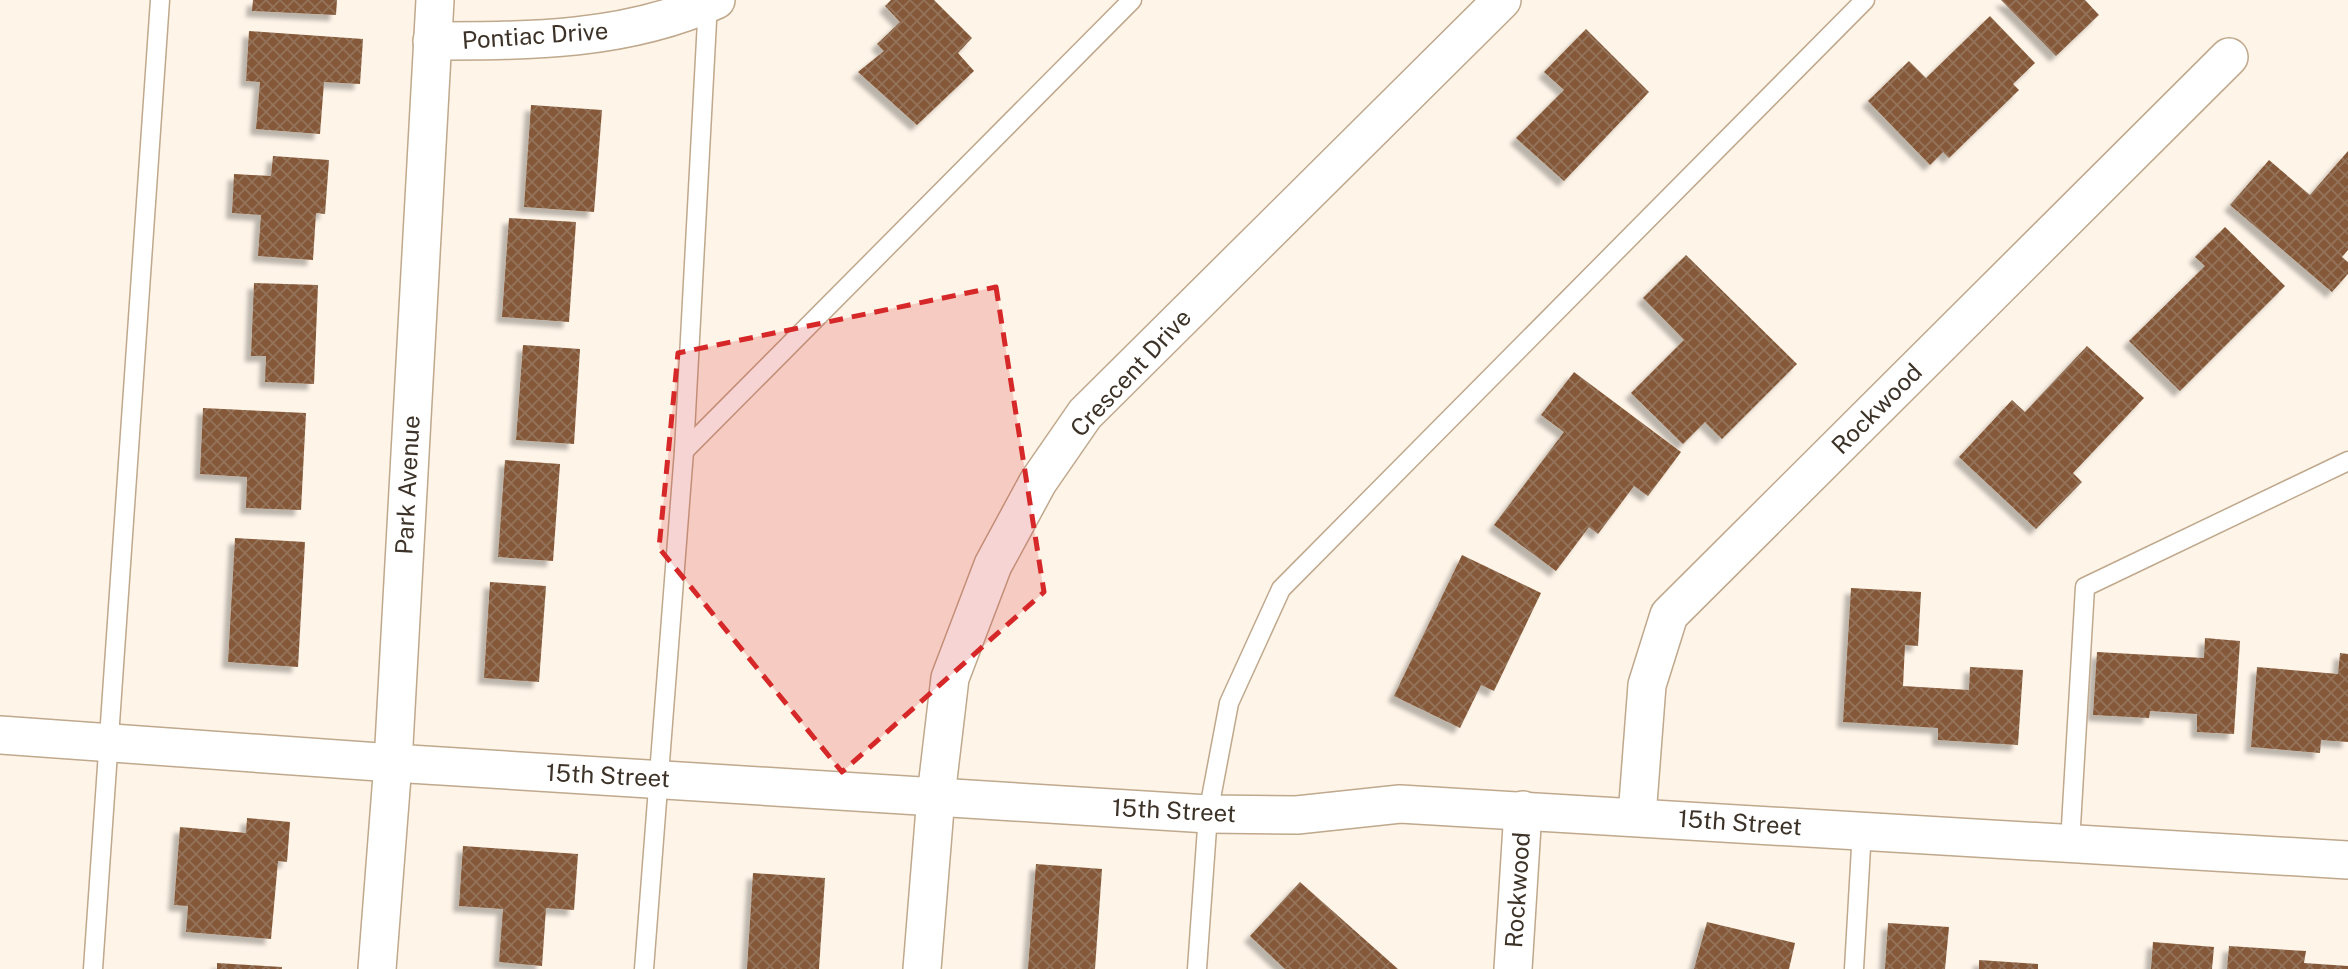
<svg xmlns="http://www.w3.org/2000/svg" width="2348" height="969" font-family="'Public Sans',sans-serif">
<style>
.building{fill:url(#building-cross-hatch);filter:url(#shadow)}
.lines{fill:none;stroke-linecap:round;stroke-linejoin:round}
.lane-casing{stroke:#bfa88c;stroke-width:21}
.street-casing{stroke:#bfa88c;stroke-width:40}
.lane{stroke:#fff;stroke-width:18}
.street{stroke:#fff;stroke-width:37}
.marked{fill:#d62828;fill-opacity:0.2;stroke:#d62828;stroke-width:5;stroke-dasharray:14 9;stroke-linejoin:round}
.labels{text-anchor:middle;stroke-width:7;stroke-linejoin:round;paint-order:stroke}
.street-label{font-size:24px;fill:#3c3227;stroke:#fff}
</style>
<defs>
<pattern id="building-cross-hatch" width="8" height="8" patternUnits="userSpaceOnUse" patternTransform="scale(1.75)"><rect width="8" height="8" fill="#845939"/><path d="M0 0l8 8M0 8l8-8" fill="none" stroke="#94735a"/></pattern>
<filter id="shadow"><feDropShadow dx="-6" dy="6" stdDeviation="2" flood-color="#0004"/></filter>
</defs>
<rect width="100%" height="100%" fill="#fef4e8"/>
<g class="building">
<path d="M253,0H337L336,15L252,11Z"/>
<path d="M891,0H934L972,38L958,53L974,71L917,125L858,72L884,51L877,44L900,22L885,6Z"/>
<path d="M2001,0H2085L2099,15L2056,56Z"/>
<path d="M1990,16L2035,63L2013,84L2019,90L1949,158L1943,152L1930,165L1868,101L1909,61L1926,78Z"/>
<path d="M1586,29L1649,92L1564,181L1516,138L1564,90L1544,72Z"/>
<path d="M249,31L363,39L360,84L324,82L320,134L256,129L260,82L246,81Z"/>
<path d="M531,105L602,110L594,212L524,207Z"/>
<path d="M2348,151V250L2342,257L2348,262V274L2332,292L2230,205L2269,160L2310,195Z"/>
<path d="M273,156L329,160L325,214L316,213L313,260L258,256L261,215L232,213L234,174L271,176Z"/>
<path d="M509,218L576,222L569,322L502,317Z"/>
<path d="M2225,227L2285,286L2180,391L2129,341L2205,266L2195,257Z"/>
<path d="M1686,255L1797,364L1722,439L1705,422L1683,444L1631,393L1684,340L1643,298Z"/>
<path d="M254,283L318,285L314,384L265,382L266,356H251Z"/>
<path d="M523,345L580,349L574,444L516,440Z"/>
<path d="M2087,346L2144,398L2073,473L2082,482L2036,529L1959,457L2012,400L2025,412Z"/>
<path d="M1574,372L1681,452L1648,496L1634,486L1598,534L1589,527L1556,571L1494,525L1564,432L1541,415Z"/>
<path d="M203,408L306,413L301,510L246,508L247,477L200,474Z"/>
<path d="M505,460L560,464L553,561L498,557Z"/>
<path d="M235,538L305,542L298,667L228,662Z"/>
<path d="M1462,555L1541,593L1494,691L1481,685L1460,728L1394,696Z"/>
<path d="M490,582L546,586L539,682L484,678Z"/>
<path d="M1851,588L1921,592L1918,646L1905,645L1903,686L1969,690L1970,667L2023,670L2018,745L1938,740V728L1843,722Z"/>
<path d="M2205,638L2240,641L2234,734L2197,732V714L2150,711L2149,718L2093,715L2097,652L2204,658Z"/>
<path d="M2340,653L2348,654V742L2321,740L2320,753L2251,747L2257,667L2338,674Z"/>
<path d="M247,818L290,822L287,862L278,861L271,939L186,932L188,906L174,905L180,827L246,833Z"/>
<path d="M463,846L578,854L574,910L546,908L542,966L499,962L503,909L459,906Z"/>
<path d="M1036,864L1102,869L1095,969H1028Z"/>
<path d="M753,873L825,878L819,969H747Z"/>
<path d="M1300,882L1398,969H1285L1250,936Z"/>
<path d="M1707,922L1795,943L1789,969H1694Z"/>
<path d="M1888,923L1949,927L1945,969H1885Z"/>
<path d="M2153,942L2214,947L2212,969H2151Z"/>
<path d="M2229,946L2306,951L2304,963L2348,966V969H2227Z"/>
<path d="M1979,960L2038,964V969H1979Z"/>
<path d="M217,963L282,967V969H217Z"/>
</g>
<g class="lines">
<defs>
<g id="lane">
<path d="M684,451L1132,0"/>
<path d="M2070,843L2085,587L2348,461"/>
<path d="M93,969L160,0"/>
<path d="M644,969L684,451L708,2"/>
<path d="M1197,969L1208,814L1229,703L1281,589L1865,0"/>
<path d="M1854,969L1862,830"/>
</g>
<g id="street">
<path d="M432,41C529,41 626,41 716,0"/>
<path d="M0,735L393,763L1208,814L1297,815L1400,804L2348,860"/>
<path d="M1637,816L1647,685L1669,615L2229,57"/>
<path d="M377,969L393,763L435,0"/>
<path d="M922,969L936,796L950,678L993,565L1038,482L1085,414L1502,0"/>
<path d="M1513,969L1523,810"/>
</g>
</defs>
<use href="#lane" class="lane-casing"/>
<use href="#street" class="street-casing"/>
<use href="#lane" class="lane"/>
<use href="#street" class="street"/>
</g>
<path class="marked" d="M996,287L1044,592L842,772L659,548L678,353Z"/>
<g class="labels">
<g class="street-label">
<text transform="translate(535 36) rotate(-4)" y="8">Pontiac Drive</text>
<text transform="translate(1131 373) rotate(-47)" y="8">Crescent Drive</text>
<text transform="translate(1877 409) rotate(-45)" y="8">Rockwood</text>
<text transform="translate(408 485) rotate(-87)" y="8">Park Avenue</text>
<text transform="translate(608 776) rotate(3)" y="8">15th Street</text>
<text transform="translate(1174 811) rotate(3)" y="8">15th Street</text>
<text transform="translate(1740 823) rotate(4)" y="8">15th Street</text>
<text transform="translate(1518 890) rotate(-86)" y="8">Rockwood</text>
</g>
</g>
</svg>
